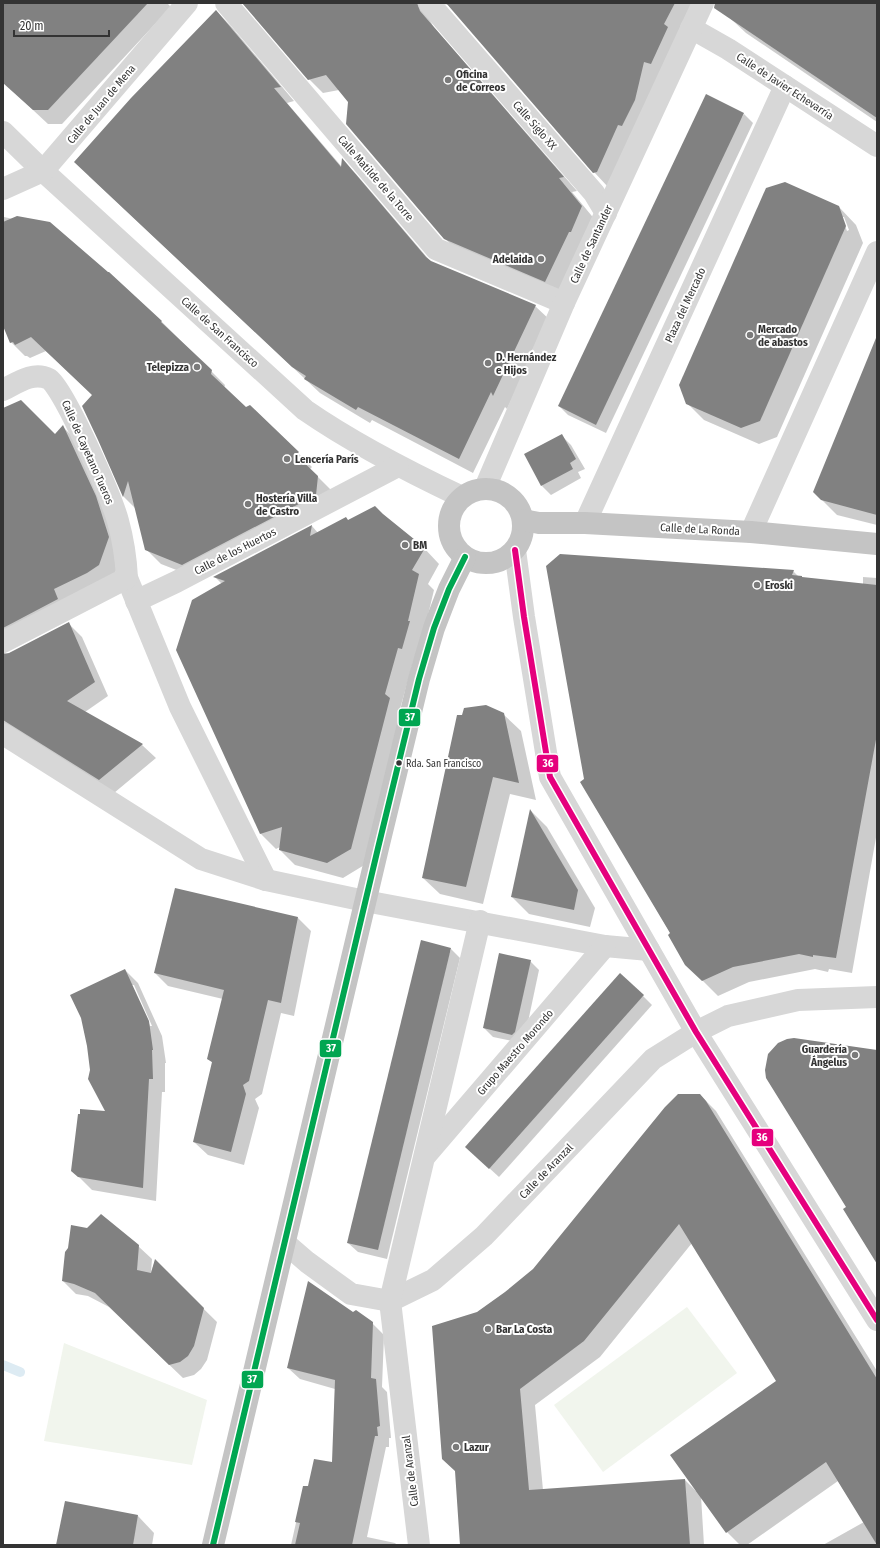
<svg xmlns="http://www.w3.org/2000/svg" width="880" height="1548" font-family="'Fira Sans Condensed',sans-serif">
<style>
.green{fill:#f1f5ed}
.shadow{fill:#0003;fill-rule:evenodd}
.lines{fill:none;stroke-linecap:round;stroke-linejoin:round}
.stream{stroke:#ddebf3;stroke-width:10}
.building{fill:#818181}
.street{stroke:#d7d7d7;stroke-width:22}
.highway{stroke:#c4c4c4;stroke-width:22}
.bus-1-casing{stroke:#fff;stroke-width:9}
.bus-2-casing{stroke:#fff;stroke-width:9}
.bus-1{stroke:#e5007d;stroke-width:6}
.bus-2{stroke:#00a651;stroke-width:6}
.poi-dot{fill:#7a7a7a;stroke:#fff;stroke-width:1.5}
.bus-dot{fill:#333;stroke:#fff;stroke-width:1.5}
.labels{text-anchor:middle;stroke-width:4;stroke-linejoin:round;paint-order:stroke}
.bus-label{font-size:10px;fill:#333;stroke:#fff;text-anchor:start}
.poi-label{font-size:11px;font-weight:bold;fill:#333;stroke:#fff;text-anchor:start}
.street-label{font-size:11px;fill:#333;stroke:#fff}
.line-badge{stroke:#fff;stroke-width:1.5}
.badge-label{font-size:11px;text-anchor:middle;font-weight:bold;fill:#fff}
</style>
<rect width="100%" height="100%" fill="#fff"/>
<g class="green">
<path d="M687,1307L737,1373L603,1472L554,1405Z"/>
<path d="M64,1343L207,1400L192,1465L44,1441Z"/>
</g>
<g class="shadow">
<path d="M50,3H167L171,7L62,124H48L3,82V12Z"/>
<path d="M243,3H699L608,187L594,172L449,5L442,4L430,20L433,26L577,191L572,192L596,221L560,295L459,252L444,238L349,101L339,90L323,93L309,79Z"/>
<path d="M727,3H877V122L746,33L731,19Z"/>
<path d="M216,11L230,25L294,101L287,103L342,167L343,161L356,174L431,262L535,306L550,320L507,409L505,407L473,473L372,420L370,423L320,393L89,176Z"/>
<path d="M744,114L753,123L606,433L568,415L559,406Z"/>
<path d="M839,207L856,225L863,243L777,437L759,444L704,420L687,403ZM842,217H844L849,230L847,231Z"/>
<path d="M4,217L13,219L161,321L225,385L224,388L246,409L250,406L298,453L312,467L310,469L332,491L197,578L161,564L146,549L136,509L123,496L99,440L93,395L46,351L30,358L27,356H25L11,342L3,324V218Z"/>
<path d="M877,339V525L837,515L822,500Z"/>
<path d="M3,409L55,435L63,427L77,441L123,551L113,579L6,650L5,655L9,654L68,623L82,637L108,696L85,712L142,745L156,758L114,793L3,724Z"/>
<path d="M562,436L571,445L585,469L578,472L581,478L551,495L542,486Z"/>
<path d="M385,517L424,548L439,564L428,584L434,590L423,636L413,662L400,709L404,714L366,864L343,878L295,865L280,850V847L276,849L261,834L177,650L222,584L215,577L312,526L318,533L348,521Z"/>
<path d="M793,571L798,576L804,579L863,585V577L877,578V832L852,973L829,969L828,972L815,969L749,982L718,996L686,964L671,934L582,782Z"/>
<path d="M503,714L521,731L536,800L510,794L483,904L440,894L423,878Z"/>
<path d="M531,811L547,827L595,908L590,927L529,914L512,897Z"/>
<path d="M298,918L311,931L294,1016L281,1013L262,1094L255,1099L259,1108L244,1165L208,1155L194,1142L213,1063L208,1059L223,999L168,986L155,973Z"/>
<path d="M451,949L460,958L387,1259L358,1252L348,1243Z"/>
<path d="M530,961L539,970L524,1041L522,1043L493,1037L484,1028Z"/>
<path d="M125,970L138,983L162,1036L166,1063H165V1092H162L156,1201L92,1190L72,1170L107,1112ZM131,985H134L152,1026H150Z"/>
<path d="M643,996L652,1005L499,1177L476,1156Z"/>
<path d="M700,1095L716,1111L877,1371V1545H823L864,1522L838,1481L747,1545H740L727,1532L701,1496L704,1545H461L478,1312L505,1293L534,1270ZM692,1243L777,1381L696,1491L685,1480L543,1490L535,1405L600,1357Z"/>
<path d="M138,1246L152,1259L151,1272L155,1261L217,1322L207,1360L201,1369L194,1375L183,1378L109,1307L88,1296L76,1294L63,1281Z"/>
<path d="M353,1313L372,1323L384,1335L382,1387L387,1392L391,1438H389V1447H386L367,1537L395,1543L397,1545H291L304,1487L309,1488L333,1464L335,1389L300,1379L288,1368Z"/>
<path d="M138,1516L154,1533L152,1545H57Z"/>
</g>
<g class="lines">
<path class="stream" d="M3,1365L20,1372"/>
</g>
<g class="building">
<path d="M3,3H148L48,110H33L3,83Z"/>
<path d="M242,3H417L420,11L564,177L559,178L582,206L571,232H569L545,282L444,239L346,124L348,102L326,75L308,80Z"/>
<path d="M446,3H675L664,24L668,27L651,64L644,62L635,100L622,126L618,125L597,172L593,173Z"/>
<path d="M715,3H877V118L714,8Z"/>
<path d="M216,10L281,87L274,88L341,167L342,158L426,257L431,261L536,305L493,396L491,392L459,459L358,407L356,410L304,379L306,376L292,367L74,162L131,98Z"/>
<path d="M706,94L744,113L596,425L558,406Z"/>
<path d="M785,182L839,206L846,226L760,421L741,428L686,404L679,385L766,188Z"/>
<path d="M17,216L50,222L108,272H109L162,321L161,322L212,370L211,374L246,407L250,405L299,452L296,455L318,476L316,495L182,565L145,550L128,481L123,497L98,440L82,406L92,395L31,337L15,345L13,342L10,343L3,326V222Z"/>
<path d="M876,338L877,339V515L821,500L813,492Z"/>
<path d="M21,400L55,434L63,425L96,496L109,537L99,565L87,573L54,589L58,599L3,628V408Z"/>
<path d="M562,434L576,459L570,463L573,469L541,486L524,454Z"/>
<path d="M375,506L383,514L425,548L412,570L419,574L408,621H410L402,649L398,648L385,694L390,698L351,849L327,863L279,850L282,827L260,834L176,650L192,600L225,581L213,577L312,525L310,536L346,517L348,520Z"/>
<path d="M560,554L794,570L792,575L802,576V577L877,585V734L836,958L813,955V957L799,954L733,967L702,981L685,965L668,935L670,933L580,782L584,779L546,566Z"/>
<path d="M69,622L95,682L67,701L143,744L99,780L3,720V654L9,653Z"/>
<path d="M486,705L504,713L519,783L493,777L466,887L422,878L457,715H462L464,708Z"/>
<path d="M530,809L578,890L574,910L511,897Z"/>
<path d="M175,888L298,917L281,1003L268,1000L249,1081L243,1085L246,1094L231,1152L193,1142L212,1062L207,1059L224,990L154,973Z"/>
<path d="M421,940L451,948L378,1250L347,1243Z"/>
<path d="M499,953L531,960L515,1032L512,1035L483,1028Z"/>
<path d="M125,969L149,1021L153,1050H152L153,1079H149L143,1188L78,1177L71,1171L78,1114H80V1109L105,1111L88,1079L90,1070L87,1046L81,1018L70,995Z"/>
<path d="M620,973L644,995L489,1169L465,1147Z"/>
<path d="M794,1038L877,1050V1264L843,1209L846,1207L766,1078L765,1070L768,1054L778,1043L787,1039Z"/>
<path d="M678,1094H700L706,1101L877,1379V1545L826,1462L726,1533L670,1455L776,1381L679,1224L584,1341L520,1389L529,1490L685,1479L690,1545H460L455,1471L442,1459L432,1326L477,1312L505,1292L533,1269L665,1107Z"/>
<path d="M101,1214L139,1245L137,1270L151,1273L155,1259L204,1308L194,1346L188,1356L180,1362L169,1365L95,1293L74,1284L62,1281L65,1252L68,1248L71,1225L87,1228Z"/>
<path d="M308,1281L353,1312L356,1310L373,1322L371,1378L376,1379L380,1426L377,1427L378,1436H375L352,1545H295L300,1523L295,1522L303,1486H308L314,1459L332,1462L335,1380L287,1368Z"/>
<path d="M65,1501L138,1515L133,1545H56Z"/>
</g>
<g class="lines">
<g class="street">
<path d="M226,3L436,249L564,303"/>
<path d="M429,3L594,193L606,213"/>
<path d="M691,28L728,49L877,146"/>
<path d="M3,132L43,171L305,410C354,444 407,471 462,497"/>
<path d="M3,189L43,171L187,3"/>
<path d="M3,390C17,383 33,371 49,379C63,386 113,501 118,521C123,539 126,559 127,578L180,707L266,880"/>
<path d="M485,488L564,303L703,3"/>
<path d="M585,523L785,86"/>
<path d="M751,532L877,252"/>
<path d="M515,550L524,617L550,777L696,1032L877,1320"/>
<path d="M136,601L176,582L398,466"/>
<path d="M3,642L127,578"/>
<path d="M3,734L201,859L266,880L365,901L605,946L649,950"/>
<path d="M426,1155L605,946"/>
<path d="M285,1243L307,1262L351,1294L390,1301L433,1280L484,1236L653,1059L696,1032L728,1016L798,1000L877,997"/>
<path d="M419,1545L390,1301L480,921"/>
</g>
<g class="highway">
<circle cx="486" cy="526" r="37"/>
<path d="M523,520L539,523H585L751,532L877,544"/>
<path d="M213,1545L378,848L419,679L434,628L449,589L465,557"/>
</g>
<defs>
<path id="bus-1" d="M515,550L524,617L550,777L696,1032L877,1320"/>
<path id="bus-2" d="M213,1545L378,848L419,679L434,628L449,589L465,557"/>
</defs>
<use href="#bus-1" class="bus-1-casing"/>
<use href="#bus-2" class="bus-2-casing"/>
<use href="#bus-1" class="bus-1"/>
<use href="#bus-2" class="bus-2"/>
</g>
<g class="poi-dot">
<circle cx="448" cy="80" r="4"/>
<circle cx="541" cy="259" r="4"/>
<circle cx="750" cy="335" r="4"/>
<circle cx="488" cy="363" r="4"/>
<circle cx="197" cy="367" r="4"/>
<circle cx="287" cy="459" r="4"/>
<circle cx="248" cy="504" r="4"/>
<circle cx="405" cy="545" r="4"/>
<circle cx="757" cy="585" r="4"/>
<circle cx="855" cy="1055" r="4"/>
<circle cx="488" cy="1329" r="4"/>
<circle cx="456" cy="1447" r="4"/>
</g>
<circle class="bus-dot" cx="399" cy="763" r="3.5"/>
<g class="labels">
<g class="bus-label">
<text x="406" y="767">Rda. San Francisco</text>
</g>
<g class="poi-label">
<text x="456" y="78">Oficina<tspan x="456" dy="13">de Correos</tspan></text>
<text x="533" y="263" text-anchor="end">Adelaida</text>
<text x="758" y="333">Mercado<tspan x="758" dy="13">de abastos</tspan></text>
<text x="496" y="361">D. Hernández<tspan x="496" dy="13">e Hijos</tspan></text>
<text x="189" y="371" text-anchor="end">Telepizza</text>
<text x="295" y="463">Lencería París</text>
<text x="256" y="502">Hostería Villa<tspan x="256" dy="13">de Castro</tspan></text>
<text x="413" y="549">BM</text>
<text x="765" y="589">Eroski</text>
<text x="847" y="1053" text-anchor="end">Guardería<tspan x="847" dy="13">Ángelus</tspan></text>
<text x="496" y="1333">Bar La Costa</text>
<text x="464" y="1451">Lazur</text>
</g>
<g class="street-label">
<text transform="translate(785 86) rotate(33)" y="4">Calle de Javier Echevarría</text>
<text transform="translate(101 104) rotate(-50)" y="4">Calle de Juan de Mena</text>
<text transform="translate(535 125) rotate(49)" y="4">Calle Siglo XX</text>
<text transform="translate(376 178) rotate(49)" y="4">Calle Matilde de la Torre</text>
<text transform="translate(591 244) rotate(-65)" y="4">Calle de Santander</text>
<text transform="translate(685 305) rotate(-65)" y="4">Plaza del Mercado</text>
<text transform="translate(220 332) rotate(42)" y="4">Calle de San Francisco</text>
<text transform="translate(88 452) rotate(66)" y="4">Calle de Cayetano Tueros</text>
<text transform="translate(700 529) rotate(3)" y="4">Calle de La Ronda</text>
<text transform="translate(235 551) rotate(-27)" y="4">Calle de los Huertos</text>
<text transform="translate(515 1052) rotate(-49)" y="4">Grupo Maestro Morondo</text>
<text transform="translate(546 1171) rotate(-46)" y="4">Calle de Aranzal</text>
<text transform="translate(410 1471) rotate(-97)" y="4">Calle de Aranzal</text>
</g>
</g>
<g class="line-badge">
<rect x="398" y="708" width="23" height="19" rx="4" fill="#00a651"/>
<rect x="536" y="754" width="23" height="19" rx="4" fill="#e5007d"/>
<rect x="319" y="1039" width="23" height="19" rx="4" fill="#00a651"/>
<rect x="751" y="1128" width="23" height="19" rx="4" fill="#e5007d"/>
<rect x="241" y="1370" width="23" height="19" rx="4" fill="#00a651"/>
</g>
<g class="badge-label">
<text x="410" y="721">37</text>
<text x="548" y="767">36</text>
<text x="331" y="1052">37</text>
<text x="762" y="1141">36</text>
<text x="252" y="1383">37</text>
</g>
<rect width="880" height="1548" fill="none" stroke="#333333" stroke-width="8"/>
<path d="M14 30v6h95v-6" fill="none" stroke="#333333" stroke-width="2"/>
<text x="20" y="30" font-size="12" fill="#333333" stroke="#ffffff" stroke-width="3" paint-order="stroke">20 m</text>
</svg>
